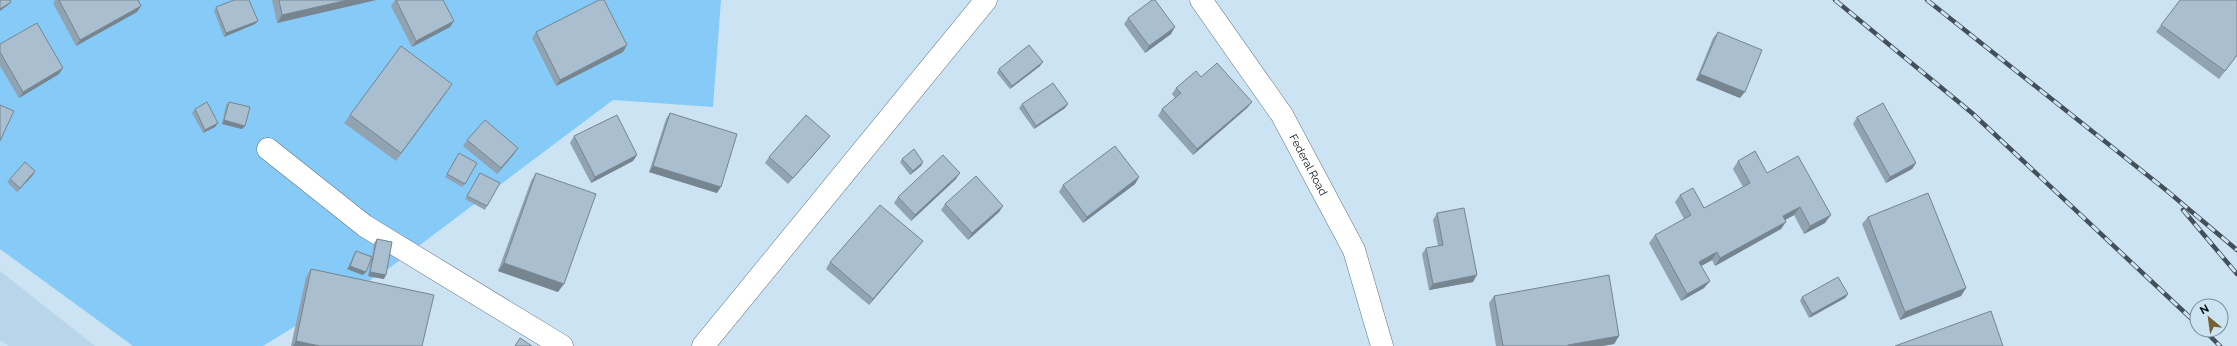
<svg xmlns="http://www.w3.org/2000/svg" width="2237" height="346" font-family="Raleway,sans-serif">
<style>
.built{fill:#b8d5ea}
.green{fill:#86caf8}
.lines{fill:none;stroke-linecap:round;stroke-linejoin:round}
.minor-casing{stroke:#607482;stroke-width:23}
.minor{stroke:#fff;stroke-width:22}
.rail-casing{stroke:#445059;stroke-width:4.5}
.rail{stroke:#cce3f3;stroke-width:3;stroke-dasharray:9;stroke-linecap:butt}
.wall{fill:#91a3b1}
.shaded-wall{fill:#768590}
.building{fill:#a9bece;stroke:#768590}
.labels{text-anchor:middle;stroke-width:4;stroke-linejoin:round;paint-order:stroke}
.street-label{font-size:11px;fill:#060d12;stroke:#cce3f3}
</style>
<rect width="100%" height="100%" fill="#cce3f3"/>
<path class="built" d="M0,271L95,346H9L0,340Z"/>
<path class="green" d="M0,0H721L713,107L613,100L388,269L263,346H133L0,249Z"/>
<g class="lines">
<defs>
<g id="minor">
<path id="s1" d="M1201,0L1282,115L1354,250L1382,346"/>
<path d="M268,149L365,226L562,346"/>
<path d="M703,346L986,0"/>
</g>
</defs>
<use href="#minor" class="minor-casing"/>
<use href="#minor" class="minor"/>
<defs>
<g id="rail">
<path d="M1835,0L1972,113L2197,324"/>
<path d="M1927,0L2166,190L2237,250"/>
<path d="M2183,210L2237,274"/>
<path d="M2204,330L2220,346"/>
</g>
</defs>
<use href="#rail" class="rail-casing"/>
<use href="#rail" class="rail"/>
</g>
<g class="wall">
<path d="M55,0H138L141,6L137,12L76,46L53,3Z"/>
<path d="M272,0H376L277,23Z"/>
<path d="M395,0H443L450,27L412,47L391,6Z"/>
<path d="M216,7L255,24L224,37L214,11Z"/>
<path d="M1128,18L1171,34L1145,53L1124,24Z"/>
<path d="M2161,25L2237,56L2219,79L2156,32Z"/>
<path d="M536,32L623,52L556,86L532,38Z"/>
<path d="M1718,32L1740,98L1696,80L1713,38Z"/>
<path d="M0,44L59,74L19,98L0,66Z"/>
<path d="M1040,66L1010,89L997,73L999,69Z"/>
<path d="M1201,77L1252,102L1247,108L1193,155L1158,116L1162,109L1175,98L1172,94L1176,88Z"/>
<path d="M447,92L396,161L344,123L350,115Z"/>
<path d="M229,102L245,126L242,129L222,124L226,105Z"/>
<path d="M1022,104L1065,108L1034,129L1019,108Z"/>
<path d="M195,109L215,127L203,133L192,113Z"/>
<path d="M670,113L717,193L649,172L666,119Z"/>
<path d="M1857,117L1916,163L1912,169L1886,183L1853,124Z"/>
<path d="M574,136L637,155L633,161L591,183L570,143Z"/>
<path d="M467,140L518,148L514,154L497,174L463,146Z"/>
<path d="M825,142L788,184L765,163L769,157Z"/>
<path d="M459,153L465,184L462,187L445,177Z"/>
<path d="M902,159L923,162L921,166L910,175L900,162Z"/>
<path d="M1738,161L1767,173L1825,223L1804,234L1794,215L1785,220L1781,229L1715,266L1712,260L1701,266L1710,281L1704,288L1681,301L1649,243L1655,235L1684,219L1675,202L1680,195L1704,208L1743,187L1733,169Z"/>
<path d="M480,173L487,206L485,210L465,199Z"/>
<path d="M536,173L558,292L498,271L531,181Z"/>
<path d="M33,175L17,192L7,182L10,179Z"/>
<path d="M1139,177L1135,184L1083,223L1059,192L1063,185Z"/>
<path d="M956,179L911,221L894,203L898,197Z"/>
<path d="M945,204L1003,206L999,212L968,240L941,210Z"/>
<path d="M1437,213L1473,282L1429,290L1422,254L1426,248L1438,246L1433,220Z"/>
<path d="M1868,217L1966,288L1961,296L1900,320L1862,224Z"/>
<path d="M377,239L384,279L368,276L371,258L366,272L363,275L347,269L354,254L356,251L372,256L374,243Z"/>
<path d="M918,247L869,305L826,269L830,262Z"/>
<path d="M311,269L422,346H291L306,277Z"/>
<path d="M1848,294L1845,298L1809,318L1800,301L1802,297Z"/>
<path d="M1494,296L1619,336L1614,344L1602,346H1496L1489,303Z"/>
</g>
<g class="shaded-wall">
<path d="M348,0H376L277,23L282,15Z"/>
<path d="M11,2L8,5L0,11V9Z"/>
<path d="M141,6L137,12L76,46L80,40Z"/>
<path d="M258,21L255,24L224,37L226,33Z"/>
<path d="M454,21L450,27L412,47L416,41Z"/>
<path d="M1175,27L1171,34L1145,53L1149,46Z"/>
<path d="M627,45L623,52L556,86L560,80Z"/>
<path d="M1043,62L1040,66L1010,89L1012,86Z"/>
<path d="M63,68L59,74L19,98L23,92Z"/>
<path d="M1700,74L1745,92L1740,98L1696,80Z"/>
<path d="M1252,102L1247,108L1193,155L1197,149Z"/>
<path d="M1068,104L1065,108L1034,129L1036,126Z"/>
<path d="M224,120L245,126L242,129L222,124Z"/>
<path d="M218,123L215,127L203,133L205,130Z"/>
<path d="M830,136L825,142L788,184L793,178Z"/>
<path d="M518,148L514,154L497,174L501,168Z"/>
<path d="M637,155L633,161L591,183L595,177Z"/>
<path d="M923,162L921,166L910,175L913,171Z"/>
<path d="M1916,163L1912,169L1886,183L1890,177Z"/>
<path d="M653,166L721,187L717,193L649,172Z"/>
<path d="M35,171L33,175L17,192L20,188Z"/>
<path d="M960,173L956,179L911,221L915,215Z"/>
<path d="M1139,177L1135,184L1083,223L1087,217Z"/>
<path d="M1003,206L999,212L968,240L972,233Z"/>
<path d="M1800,207L1794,215L1778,224L1783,216Z"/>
<path d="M1831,215L1825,223L1804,234L1810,226Z"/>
<path d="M1786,222L1781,229L1715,266L1720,258Z"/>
<path d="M923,241L918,247L869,305L873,299Z"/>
<path d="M1717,252L1712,260L1694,270L1699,262Z"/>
<path d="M504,263L564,284L558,292L498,271Z"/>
<path d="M350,266L366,272L363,275L347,269Z"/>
<path d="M370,272L386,275L384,279L368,276Z"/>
<path d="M1477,275L1473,282L1429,290L1433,284Z"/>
<path d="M1710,281L1704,288L1681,301L1687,294Z"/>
<path d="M1966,288L1961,296L1900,320L1905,312Z"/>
<path d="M1848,294L1845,298L1809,318L1812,314Z"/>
<path d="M1619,336L1614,344L1602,346H1567L1568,345Z"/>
<path d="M296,341L320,346H293Z"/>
</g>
<g class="building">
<path d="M0,0H10L11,2L0,9Z"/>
<path d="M59,0H138L141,6L80,40Z"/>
<path d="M234,0H249L258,21L226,33L216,7Z"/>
<path d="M279,0H348L282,15Z"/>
<path d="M396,0H443L454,21L416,41Z"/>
<path d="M599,0H604L627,45L560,80L536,32Z"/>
<path d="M1152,0H1155L1175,27L1149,46L1128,18Z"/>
<path d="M2180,0H2237V55L2225,71L2161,25Z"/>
<path d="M37,23L63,68L23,92L0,52V44Z"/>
<path d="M1718,32L1762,50L1745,92L1700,74Z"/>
<path d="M1029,45L1043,62L1012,86L999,69Z"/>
<path d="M401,46L452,84L401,153L350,115Z"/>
<path d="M1217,63L1252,102L1197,149L1162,109L1181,93L1176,88L1196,71L1201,77Z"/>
<path d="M1053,83L1068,104L1036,126L1022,104Z"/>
<path d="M207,102L218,123L205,130L195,109Z"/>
<path d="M229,102L250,107L245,126L224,120Z"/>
<path d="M1883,103L1916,163L1890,177L1857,117Z"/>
<path d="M0,105L14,111L0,141Z"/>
<path d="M670,113L737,134L721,187L653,166Z"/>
<path d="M617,115L637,155L595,177L574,136Z"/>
<path d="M806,115L830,136L793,178L769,157Z"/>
<path d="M485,120L518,148L501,168L467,140Z"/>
<path d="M1115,146L1139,177L1087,217L1063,185Z"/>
<path d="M914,149L923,162L913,171L902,159Z"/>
<path d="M1755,151L1767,173L1798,156L1831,215L1810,226L1800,207L1783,216L1786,222L1720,258L1717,252L1699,262L1710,281L1687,294L1655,235L1691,215L1680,195L1693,188L1704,208L1750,183L1738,161Z"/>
<path d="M459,153L477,163L465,184L447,174Z"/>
<path d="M943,155L960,173L915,215L898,197Z"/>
<path d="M25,162L35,171L20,188L10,179Z"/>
<path d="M480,173L500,183L487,206L467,196Z"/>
<path d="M536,173L596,194L564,284L504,263Z"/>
<path d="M976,176L1003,206L972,233L945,204Z"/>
<path d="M1928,193L1966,288L1905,312L1868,217Z"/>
<path d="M880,205L923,241L873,299L830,262Z"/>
<path d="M1464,208L1477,275L1433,284L1426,248L1443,245L1437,213Z"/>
<path d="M377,239L392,242L386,275L370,272Z"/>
<path d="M356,251L372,257L366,272L350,266Z"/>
<path d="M311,269L434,295L422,346H320L296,341Z"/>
<path d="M1609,275L1619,336L1568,345V346H1503L1494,296Z"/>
<path d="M1838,277L1848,294L1812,314L1802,297Z"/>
<path d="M1991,311L2003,346H1895Z"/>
<path d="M520,338L532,346H515Z"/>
</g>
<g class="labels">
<g class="street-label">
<text dy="4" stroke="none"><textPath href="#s1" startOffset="197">Federal Road</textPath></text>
</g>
</g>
<g transform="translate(2209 318) rotate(331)"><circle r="19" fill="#cce3f3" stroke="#7d8d99"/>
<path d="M0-3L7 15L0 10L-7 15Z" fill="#756231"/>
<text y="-6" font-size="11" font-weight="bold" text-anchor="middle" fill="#060d12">N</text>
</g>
</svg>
